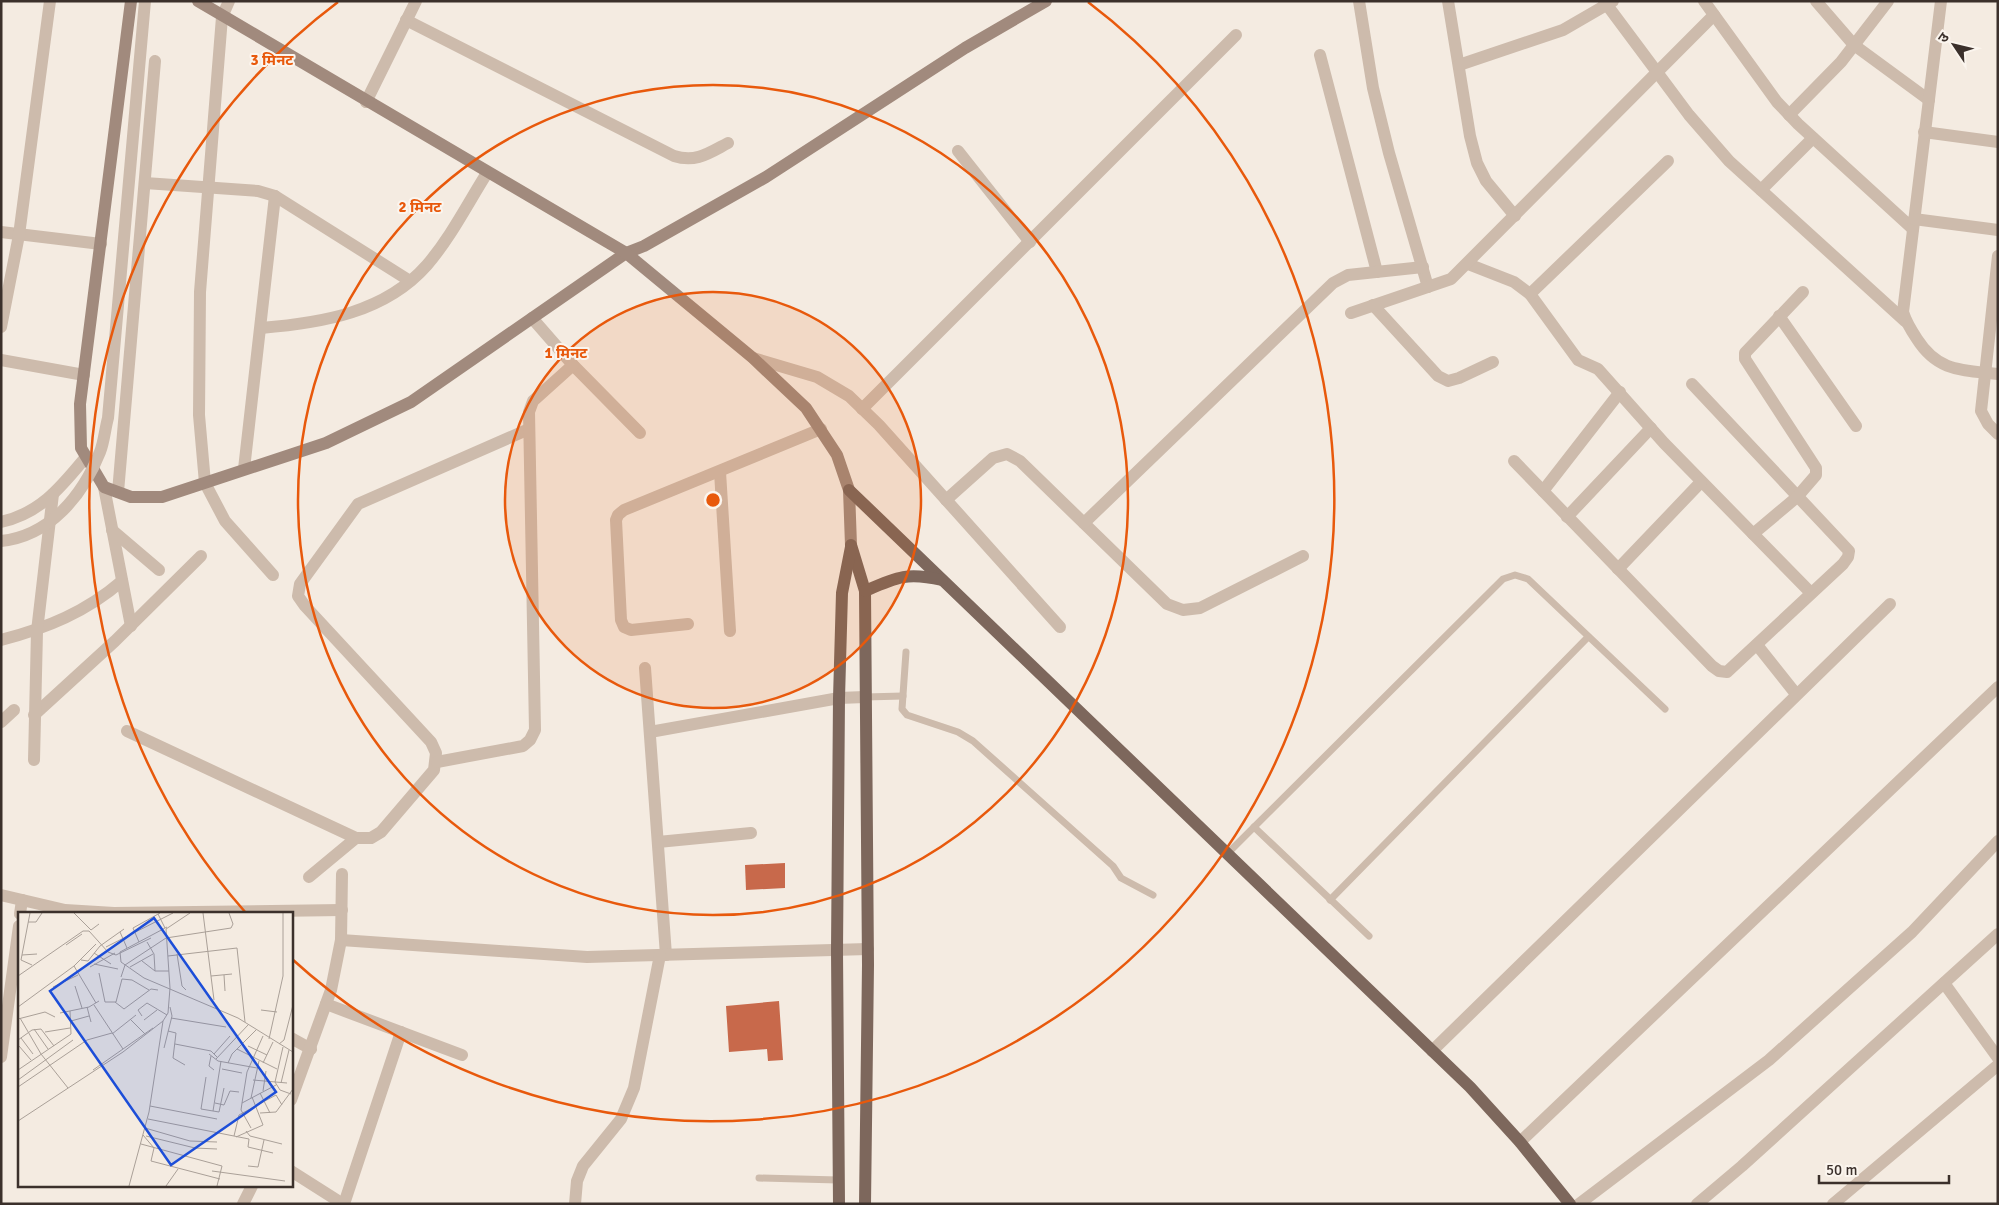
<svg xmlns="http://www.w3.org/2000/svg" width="1999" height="1205" font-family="Signika,'Noto Sans Devanagari',sans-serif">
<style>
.building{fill:#c8694b}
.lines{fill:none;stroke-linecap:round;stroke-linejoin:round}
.service{stroke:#cdbbac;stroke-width:7}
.minor{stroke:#cdbbac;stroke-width:12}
.secondary{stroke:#a18a7d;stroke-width:12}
.primary{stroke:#7d675c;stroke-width:12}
.tertiary-bridge{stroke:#cdbbac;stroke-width:12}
.ring{fill:none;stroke:#e8590c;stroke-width:2.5}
.inset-road{fill:none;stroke:#aaa098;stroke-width:1}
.view{fill:#1d4ed8;fill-opacity:0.15;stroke:#1d4ed8;stroke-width:2.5}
.inset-edge{fill:none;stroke:#3b302b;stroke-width:2.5}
.centre{fill:#e8590c;stroke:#fbf5ee;stroke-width:2.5}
.ring-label{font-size:15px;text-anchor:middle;font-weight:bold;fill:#e8590c;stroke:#fbf5ee;stroke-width:4;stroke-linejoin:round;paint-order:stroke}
</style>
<rect width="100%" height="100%" fill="#f4ebe1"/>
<g class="building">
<path d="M785,863V888L746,890L745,865Z"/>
<path d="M779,1001L783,1060L768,1061L767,1049L729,1052L726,1006Z"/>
</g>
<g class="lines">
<g class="service">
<path d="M906,652L902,709L907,715L958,732L973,741L1113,866L1121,878L1153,895"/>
<path d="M865,697L903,696"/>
<path d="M1254,827L1369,936"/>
<path d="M1228,853L1503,579L1515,575L1528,579L1665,709"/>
<path d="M1330,900L1588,637"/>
<path d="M759,1178L838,1180"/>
</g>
<g class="minor">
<path d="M229,1L222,17L200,292L199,415L205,483L225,521L273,575"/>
<path d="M1359,1L1373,88L1389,153L1428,287"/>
<path d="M1448,1L1470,136L1477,163L1486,181L1515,216"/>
<path d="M1604,1L1689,115L1729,161L1905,321"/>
<path d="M1704,1L1777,102L1798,124L1913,229"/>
<path d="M1816,1L1854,45L1929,100"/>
<path d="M1941,1L1903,312C1906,322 1911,330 1917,339C1938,372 1962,370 1998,374"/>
<path d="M406,20L674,156C696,163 709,153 728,143"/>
<path d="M1320,55L1377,272"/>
<path d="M1459,65L1563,30L1613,1"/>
<path d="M366,102L416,1"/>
<path d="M1789,115L1841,62L1888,1"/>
<path d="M1924,132L1998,142"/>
<path d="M958,151L1030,242"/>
<path d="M145,183L258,191L275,196L410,281"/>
<path d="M1761,190L1813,138"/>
<path d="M1914,219L1998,230"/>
<path d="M1,232L101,244"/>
<path d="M1998,256L1981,411L1988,424L1998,434"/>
<path d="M1468,264L1514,282L1530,294L1578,360L1598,369L1664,443L1811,593"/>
<path d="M1530,294L1668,161"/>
<path d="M1373,305L1438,376L1448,381L1459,378L1493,362"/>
<path d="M1351,313L1451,279L1714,15"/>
<path d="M1779,316L1856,426"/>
<path d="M532,318L573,365L640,433"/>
<path d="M1,327L19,235L50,1"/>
<path d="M261,328C321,323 385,313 427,265C451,237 468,203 487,173"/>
<path d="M753,358L817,377L849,396L879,425L1060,627"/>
<path d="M1,360L84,375"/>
<path d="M862,409L1236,35"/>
<path d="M1514,461L1712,666L1719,671L1727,672L1843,564L1848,557L1849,551L1692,384"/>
<path d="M244,469L275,196"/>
<path d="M720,472L730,631"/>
<path d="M104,487L131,626"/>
<path d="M1543,491L1620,392"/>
<path d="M118,492L155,61"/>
<path d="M946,500L993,458L1007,454L1020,461L1167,604L1183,610L1200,608L1303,556"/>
<path d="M1567,517L1651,428"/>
<path d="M1,522C41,513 61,487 86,457"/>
<path d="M1084,523L1333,283L1348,275L1423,267"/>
<path d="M112,530L159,570"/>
<path d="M1753,534L1797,497L1816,475V468L1745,359V353L1803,292"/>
<path d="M1618,569L1701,482"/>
<path d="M688,624L631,630L624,627L621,620L616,520L618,515L624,510L821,429"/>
<path d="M1,640C47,628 86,612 122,581"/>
<path d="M1757,645L1796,694"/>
<path d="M645,668L666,955"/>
<path d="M34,715L115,641L201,556"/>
<path d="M1,722L14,710"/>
<path d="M127,731L356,838H371L381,832L434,770L436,753L431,742L305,606L298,596L300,584L358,504L529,429"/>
<path d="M650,732L839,698L865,697"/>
<path d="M34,760L37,631L53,494"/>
<path d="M437,762L523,746L530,740L535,730L529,412L533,401L573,365"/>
<path d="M658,842L751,833"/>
<path d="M309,877L356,838"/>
<path d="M1,895L65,910L114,913L342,910"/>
<path d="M20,914L22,900"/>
<path d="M341,940L587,957L868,949"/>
<path d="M1944,983L1998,1058"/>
<path d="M326,1004L462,1055"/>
<path d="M291,1038L311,1049"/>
<path d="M1432,1051L1890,604"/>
<path d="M1,1057L19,926"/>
<path d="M291,1100L331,990L341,940L342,874"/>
<path d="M1520,1142L1998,687"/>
<path d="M291,1171L343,1204"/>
<path d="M243,1204L252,1186"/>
<path d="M344,1204L401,1032"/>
<path d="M575,1204L577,1181L583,1166L621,1119L634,1088L660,955"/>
<path d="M1579,1204L1769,1060L1912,932L1998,841"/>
<path d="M1697,1204L1742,1166L1998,934"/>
<path d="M1833,1204L1998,1065"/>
</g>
<g class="secondary">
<path d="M131,1L80,404L81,448L104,487L131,497H162L326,443L411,402L626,253L644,246L766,177L965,48L1046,1"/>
<path d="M198,1L626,253L753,358L806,408L837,455L849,490L851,545"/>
</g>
<g class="primary">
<path d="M849,490L1470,1087L1520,1142L1570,1204"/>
<path d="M851,545L865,591L868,965L865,1204"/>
<path d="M865,591C897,577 907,572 942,580"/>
<path d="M839,1204L837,951L839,698L842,593L851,547"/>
</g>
<path class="tertiary-bridge" d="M1,541C50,536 83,495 100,452C104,442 105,429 108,418L145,1"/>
</g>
<circle cx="713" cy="500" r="208" fill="#e8590c" fill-opacity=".12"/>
<g class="ring">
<circle cx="713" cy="500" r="208"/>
<circle cx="713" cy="500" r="415"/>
<path d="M246 913A623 623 0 0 1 338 2M1088 2A623 623 0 1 1 292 959"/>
</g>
<g transform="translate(18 912)">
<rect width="275" height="275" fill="#f4ebe1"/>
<path class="inset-road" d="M12,1L3,48L14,53M56,1L73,18L81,12M185,1L196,88M140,2L147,16M10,10H18L24,1M149,15L102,40L103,50L126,66L220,106L275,140M102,20L109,36M121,30L115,16L142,1M129,30L136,42L137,59M48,33L64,22M88,35L155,1M76,41L93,52M159,42L164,74L168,78M4,43L19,42M150,44L219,36L227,110M63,48L70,49L82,34L106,17M124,49L137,59H151M76,52L100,57M56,54L78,91M72,55L97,41M112,55L135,42M81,61L87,90H98L104,67L114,68L131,78M206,63L207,79M0,64L65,19H71L90,40L98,43L133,26M193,64L214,62M103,65L107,53L148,26L213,16L215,12L211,1M57,74L64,96M35,75L60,63M97,90L106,97L133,77L140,78M76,93L105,137M0,95L56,54L78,32M69,95L73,110M243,98L259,100M42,101L71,95L81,89M124,104L120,98L129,91L149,103M2,106L23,142L50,176M153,106L208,115M0,107L27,100L37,105M112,107L127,122M126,108L139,98M53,109L71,104M16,117L30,137M150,119L158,121L155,146L167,153M27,120L52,116M94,122L118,103M3,126L15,142M251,127L265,64V1M0,128L14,118L23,117L36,134M157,132L193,139L199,145M261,132L266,128L275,93M1,134L13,148M230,134L249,143M265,135L257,170L262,178L273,182M146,136L154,104L152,95M219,137L259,157M191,142L200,149L239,156M196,142L212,124M193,144L191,154L196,158M198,147L230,113M210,151L214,142L238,118M245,151L255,130M204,157L224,161M0,158L53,122L52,99M75,158L135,116M188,165L183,197L201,200L206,176M0,168L55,128M235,168L269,171M263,171L271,138M0,175L69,128L94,121M245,179L248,159M242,181L252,201M233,186L241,149M197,191L206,193L212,179L221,180M224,191L229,160L245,124M132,194L199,207M195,199L203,149M242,201L258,200L275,177M130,207L231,227M0,209L105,140L145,109L150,101L152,76L148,17L172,1M127,216L172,229L199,230M233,216L223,198L224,191L258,173M228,219L232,224L264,232M125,223L136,236L133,249L202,267M128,224L177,236L199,237M216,224L221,203L258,183L264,193M218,225L245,213L234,185M231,227L230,235L255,241M123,232L204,254L199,274M230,254L240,255L246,228M194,259L267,269M111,274L131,200L145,109M148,274L160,257"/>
<path class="view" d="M136,6L258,180L153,253L32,79Z"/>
<rect width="275" height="275" class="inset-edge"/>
</g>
<circle cx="713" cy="500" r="8" class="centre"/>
<g class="ring-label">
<text x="272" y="65">3 मिनट</text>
<text x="420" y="212">2 मिनट</text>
<text x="566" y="358">1 मिनट</text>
</g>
<rect width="1999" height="1205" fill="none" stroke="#3b302b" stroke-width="5"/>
<g transform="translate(1954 45) rotate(305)" stroke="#fbf5ee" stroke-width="4" paint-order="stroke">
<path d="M0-4L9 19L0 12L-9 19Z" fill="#3b302b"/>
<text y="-8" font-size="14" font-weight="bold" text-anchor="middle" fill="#3b302b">उ</text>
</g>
<path d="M1819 1175v8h130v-8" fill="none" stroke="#3b302b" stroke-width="2.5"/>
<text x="1826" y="1175" font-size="15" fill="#3b302b" stroke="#fbf5ee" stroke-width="4" paint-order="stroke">50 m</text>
</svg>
